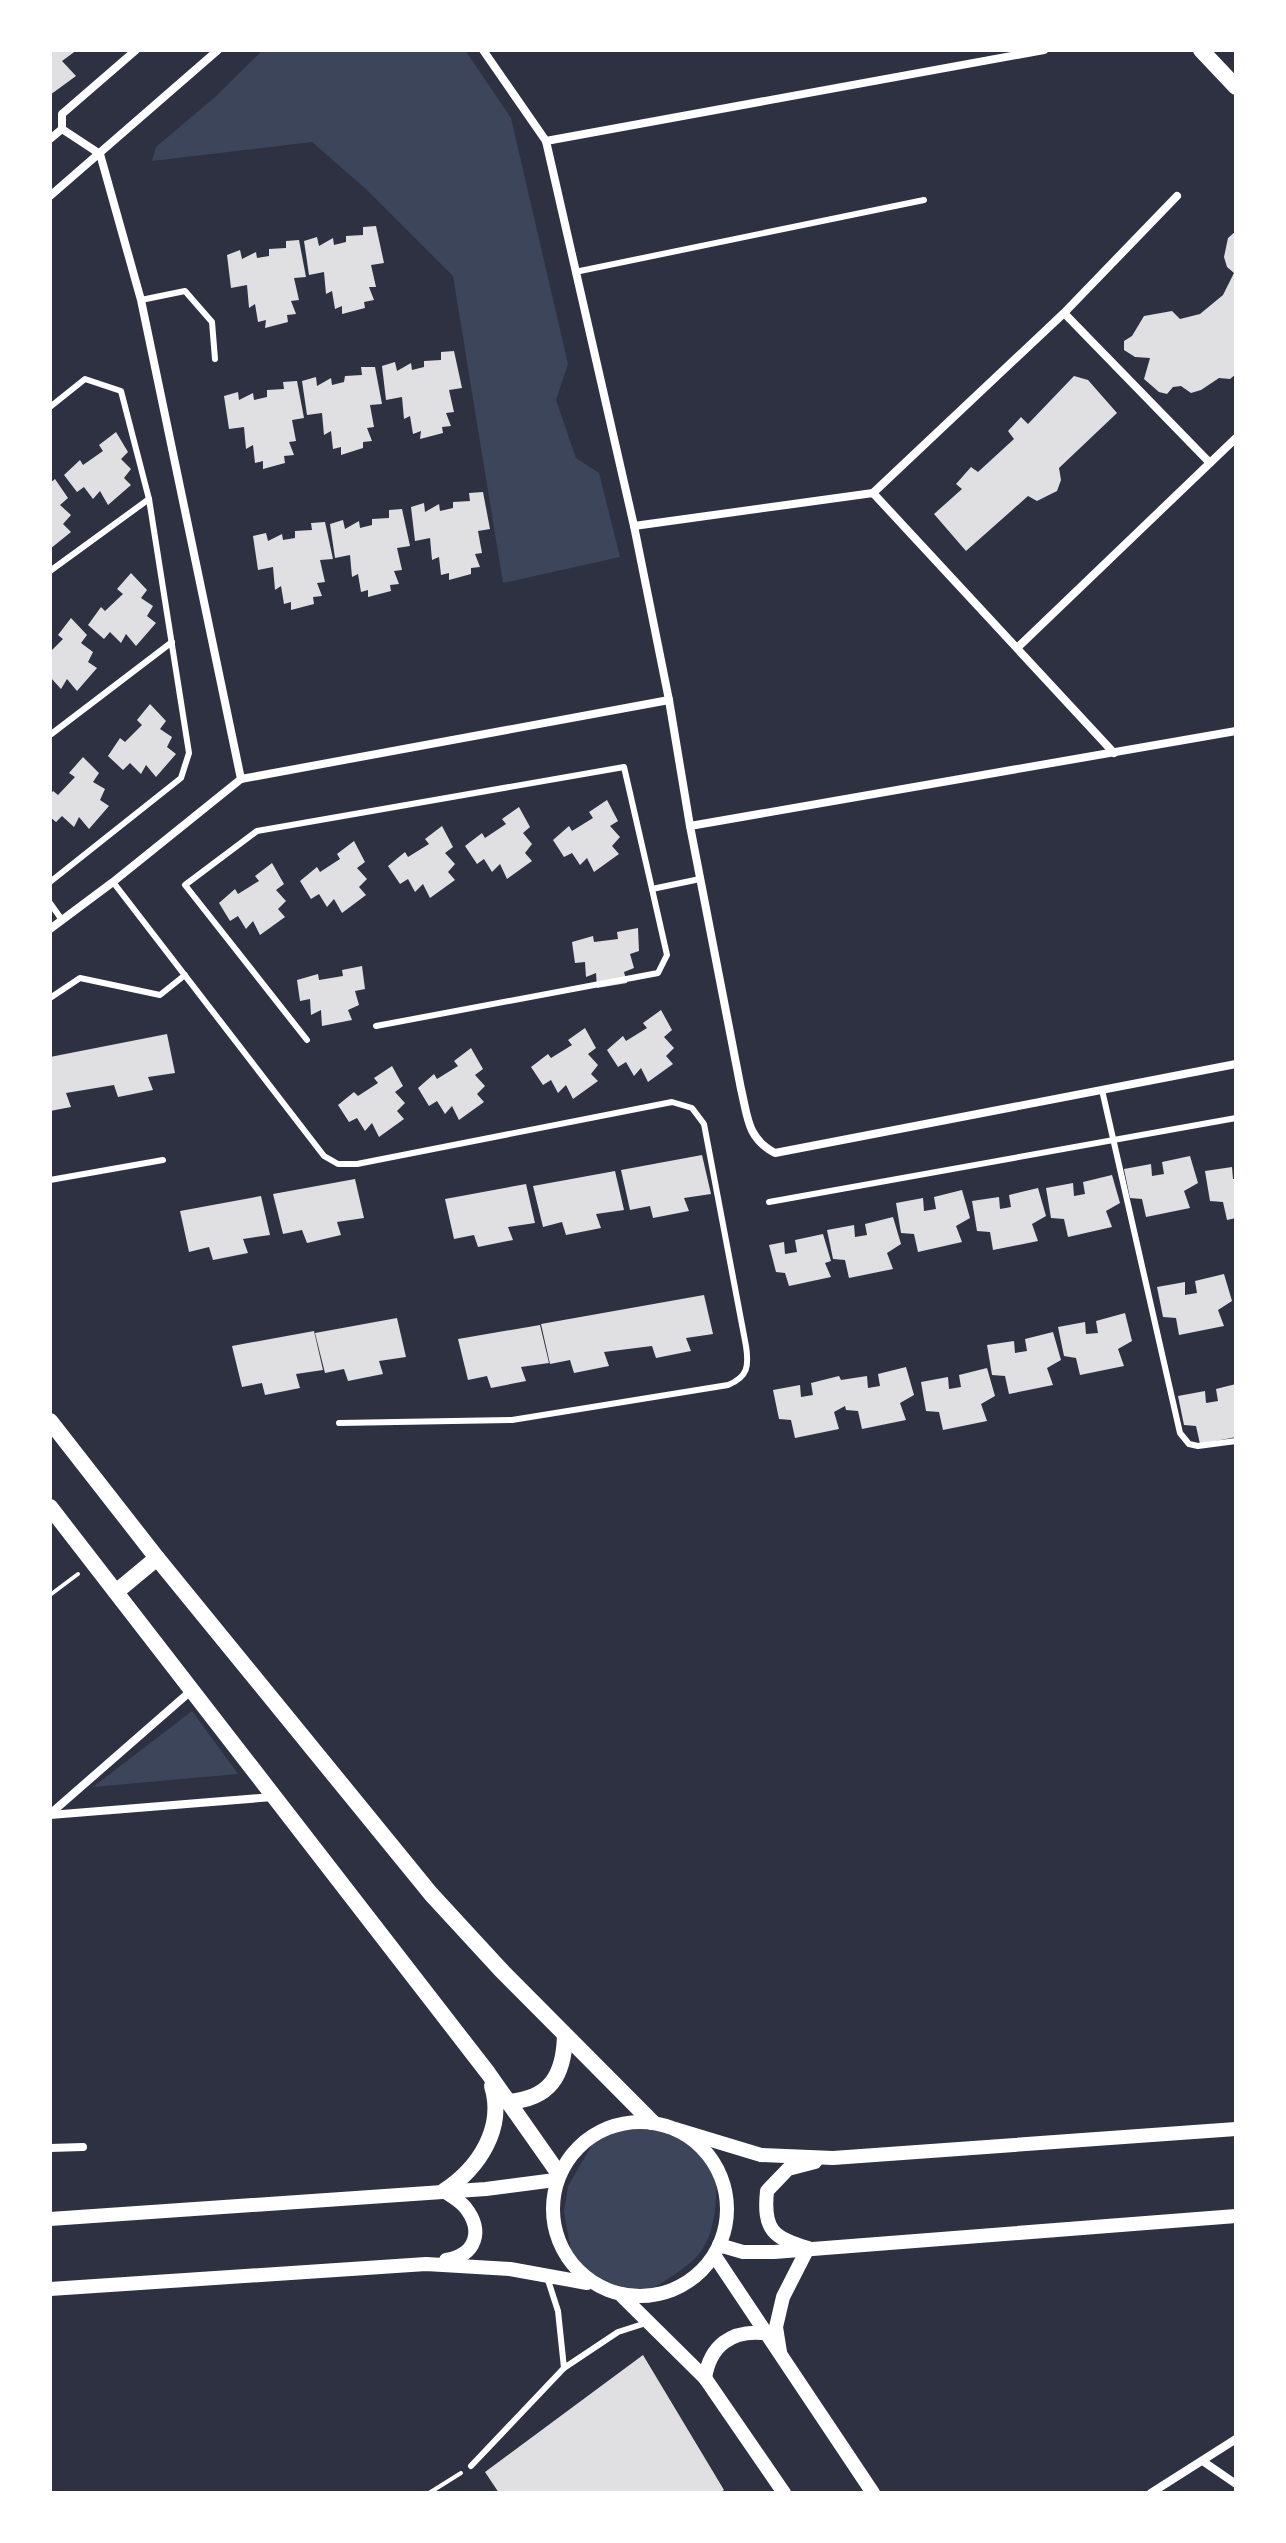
<svg xmlns="http://www.w3.org/2000/svg" width="1286" height="2543" font-family="Literata,serif">
<style>
.green{fill:#3c4559}
.building{fill:#e0e0e3}
.lines{fill:none;stroke-linecap:round;stroke-linejoin:round}
.path{stroke:#fff;stroke-width:4}
.service{stroke:#fff;stroke-width:6}
.minor{stroke:#fff;stroke-width:8}
.tertiary{stroke:#fff;stroke-width:14}
.secondary{stroke:#fff;stroke-width:16}
</style>
<rect width="100%" height="100%" fill="#2d3142"/>
<g class="green">
<path d="M263,50H465L511,118L568,364L556,400L576,458L599,473L620,557L503,583L453,276L367,190L312,142L152,161L156,147L215,97Z"/>
<path d="M192,1711L238,1774L93,1787Z"/>
<path d="M652,2122L675,2129L717,2167C716,2199 718,2240 691,2262C676,2275 659,2284 643,2295L594,2285L574,2268L564,2212L568,2186L600,2131Z"/>
</g>
<g class="building">
<path d="M50,50H77L62,61L76,76L50,95Z"/>
<path d="M376,226L384,263L371,265L376,287H369L374,300L364,302L365,308L342,314V306L335,309L332,291L326,294L324,272L309,275L304,241L317,237L319,246L333,238L334,245L346,242V236L363,235V227Z"/>
<path d="M1236,231V374L1230,379L1219,378L1201,390L1191,393L1181,386L1173,387L1167,394L1159,392L1144,379L1150,358L1135,357L1124,350V341L1132,336L1144,316L1172,311L1180,319L1200,314L1223,295L1234,273L1227,267L1224,257L1228,238Z"/>
<path d="M299,240L306,277L294,278L299,300L291,301L296,314L287,315L288,322L265,328L266,320L258,322L255,304L249,308L247,285L231,288L227,255L240,250L242,259L256,252L257,258L269,256V249L286,248V241Z"/>
<path d="M454,351L462,388L449,390L454,412L446,413L451,426L442,427L443,433L420,439L421,431L413,434L410,416L404,419L402,397L386,400L382,366L395,362L397,371L411,363L412,370L424,367V361L441,360V352Z"/>
<path d="M361,367H375L382,404L370,405L374,427L367,428L372,441L363,442V448L341,455V447L333,449L331,431L324,435L322,413L307,415L302,381L316,377L317,386L331,378L332,385L344,382L345,376L362,375Z"/>
<path d="M1074,376L1088,380L1117,413L1059,468L1061,480L1057,491L1037,501L1028,496L966,551L934,514L962,489L956,484L971,467L978,472L1014,439L1008,431L1021,417L1028,424Z"/>
<path d="M297,381L304,418L292,420L296,441L289,442L294,455L284,456L285,463L263,469V461L255,463L253,445L246,449L244,427L229,429L224,396L238,392L239,400L253,393L254,400L267,397V390L284,389L283,382Z"/>
<path d="M116,432L128,452L121,459L131,469L124,478L131,485L108,505L100,491L93,499L84,487L77,492L64,475L80,460L83,465L103,451L99,445Z"/>
<path d="M55,479L68,498L60,505L71,515L63,524L71,532L50,549V483Z"/>
<path d="M483,492L490,529L478,531L482,553L475,554L480,567L471,568V574L449,580V573L441,575L439,557L432,560L430,538L415,541L411,507L424,503L425,512L439,504L440,511L453,508V502L470,501L469,493Z"/>
<path d="M402,509L410,546L397,548L402,570L394,571L399,584L390,585L391,591L368,597V590L361,592L358,574L352,577L350,555L335,558L330,524L343,520L345,529L359,521L360,528L372,525V519L389,518V510Z"/>
<path d="M325,522L333,559L320,560L325,582L317,583L322,596L313,597L314,604L291,610V602L284,604L281,586L275,590L273,567L258,570L253,536L266,533L268,541L282,534L283,540L295,538V531L312,530L311,523Z"/>
<path d="M131,573L147,590L141,598L153,606L147,616L156,623L136,646L126,634L121,643L110,632L104,639L88,625L101,607L105,611L123,594L117,589Z"/>
<path d="M71,618L87,635L81,643L93,652L88,662L97,668L77,691L67,679L61,689L50,677V652L63,639L58,635Z"/>
<path d="M150,704L166,721L160,729L172,737L167,747L176,754L156,777L146,765L141,774L130,763L123,770L108,756L120,738L125,742L142,725L137,720Z"/>
<path d="M83,757L99,773L93,782L105,789L100,800L109,806L89,829L79,817L74,827L62,816L56,822L50,817V795L53,791L58,795L75,777L69,773Z"/>
<path d="M607,800L618,821L610,826L620,837L612,846L619,854L594,872L587,858L580,865L572,853L564,857L553,840L569,826L572,831L593,818L589,812Z"/>
<path d="M519,807L530,827L523,833L532,844L525,853L532,861L507,879L500,864L492,872L484,859L477,864L465,846L482,833L485,838L506,824L502,819Z"/>
<path d="M442,826L453,847L445,853L455,864L448,872L455,880L430,898L423,884L415,892L408,879L400,884L388,866L405,852L408,857L429,844L425,839Z"/>
<path d="M354,841L365,862L357,868L367,879L359,887L366,895L342,913L334,899L327,907L319,894L311,899L300,881L317,867L320,872L340,859L337,854Z"/>
<path d="M272,863L284,884L276,890L286,901L278,909L285,917L260,935L253,921L246,929L238,916L230,921L219,903L235,889L238,894L259,881L255,876Z"/>
<path d="M638,928L639,951L630,954L634,968L624,972L627,983L597,988L596,973L586,977L585,962L575,963L572,942L593,936L594,942L618,939L617,932Z"/>
<path d="M362,966L365,989L355,991L359,1005L348,1010L352,1020L322,1026L321,1010L311,1015L310,999L300,1001L297,980L318,974L319,980L343,976L342,970Z"/>
<path d="M661,1010L672,1030L664,1037L674,1048L666,1056L673,1064L648,1082L641,1068L634,1076L626,1062L618,1067L607,1050L623,1036L626,1041L647,1028L643,1023Z"/>
<path d="M585,1028L596,1048L588,1054L598,1065L591,1074L598,1081L573,1099L566,1085L558,1093L551,1080L543,1085L531,1067L548,1054L551,1058L572,1045L568,1040Z"/>
<path d="M167,1034L175,1073L148,1077L153,1090L118,1097L114,1085L66,1093L71,1107L50,1111V1057Z"/>
<path d="M471,1048L483,1069L475,1075L485,1086L477,1094L484,1102L459,1120L452,1106L445,1114L437,1101L429,1106L418,1088L434,1074L437,1079L458,1066L454,1061Z"/>
<path d="M392,1066L403,1086L395,1092L405,1103L397,1111L404,1119L379,1137L372,1123L365,1131L357,1118L349,1122L338,1105L354,1092L358,1096L378,1083L374,1078Z"/>
<path d="M702,1155L711,1194L684,1198L689,1211L653,1218L650,1206L630,1210L621,1170Z"/>
<path d="M1190,1156L1198,1183L1184,1191L1190,1208L1146,1217L1142,1199L1130,1198L1124,1169L1151,1164L1152,1176L1164,1174L1162,1162Z"/>
<path d="M1232,1167L1233,1179H1236V1218L1227,1220L1223,1202L1210,1201L1205,1171Z"/>
<path d="M615,1171L624,1210L596,1214L601,1228L566,1235L562,1222L543,1227L533,1186Z"/>
<path d="M1112,1175L1120,1203L1106,1211L1112,1227L1068,1237L1064,1219L1051,1218L1046,1188L1073,1183L1074,1196L1085,1194L1083,1182Z"/>
<path d="M355,1179L364,1218L337,1222L341,1235L307,1243L302,1230L283,1234L273,1194Z"/>
<path d="M526,1184L535,1223L508,1227L513,1240L478,1247L474,1235L454,1239L445,1199Z"/>
<path d="M1038,1188L1046,1216L1032,1224L1038,1241L993,1250L990,1232L977,1231L972,1201L999,1197L1000,1209L1011,1207L1009,1195Z"/>
<path d="M962,1190L970,1218L956,1226L962,1242L918,1252L914,1234L901,1233L896,1203L923,1198L924,1211L936,1209L934,1197Z"/>
<path d="M261,1196L270,1235L243,1239L248,1253L213,1260L209,1247L189,1252L180,1211Z"/>
<path d="M893,1217L901,1244L887,1253L893,1269L849,1278L845,1260L833,1259L827,1230L854,1225L855,1237L867,1235L865,1224Z"/>
<path d="M823,1234L831,1261L825,1263L831,1277L789,1286L785,1273L776,1272L769,1245L784,1242L785,1254L797,1252L795,1240Z"/>
<path d="M1224,1274L1232,1301L1218,1310L1224,1326L1179,1335L1176,1318L1163,1317L1157,1287L1185,1282V1295L1197,1293L1195,1281Z"/>
<path d="M704,1295L713,1334L686,1338L691,1351L656,1358L652,1346L604,1352L609,1366L574,1373L570,1360L550,1364L541,1324Z"/>
<path d="M1125,1313L1132,1341L1118,1349L1124,1366L1080,1375L1076,1358L1064,1356L1058,1327L1085,1322L1086,1334L1098,1333L1096,1321Z"/>
<path d="M397,1318L406,1357L379,1361L383,1374L348,1381L344,1369L325,1373L315,1333Z"/>
<path d="M540,1325L549,1363L521,1367L526,1381L491,1388L487,1376L468,1380L458,1339Z"/>
<path d="M314,1331L323,1370L296,1374L300,1388L265,1395L262,1383L242,1387L232,1346Z"/>
<path d="M1053,1332L1061,1360L1047,1368L1053,1385L1009,1394L1005,1376L992,1375L987,1345L1014,1341L1015,1353L1027,1351L1025,1339Z"/>
<path d="M906,1367L914,1395L900,1403L906,1420L862,1429L858,1411L846,1410L845,1406L834,1412L839,1429L795,1438L791,1420L779,1419L773,1390L800,1385L801,1397L813,1395L811,1383L839,1376L841,1380L867,1376L868,1388L880,1386L878,1374Z"/>
<path d="M987,1368L995,1396L981,1404L987,1421L943,1430L939,1412L926,1411L921,1382L948,1377L949,1389L961,1387L959,1375Z"/>
<path d="M1236,1384V1437L1200,1444L1196,1426L1184,1425L1178,1396L1205,1391L1206,1403L1218,1401L1216,1389Z"/>
<path d="M643,2355L724,2490L719,2493H499L485,2472Z"/>
</g>
<g class="lines">
<g class="path">
<path d="M50,1595L78,1574"/>
<path d="M429,2493L461,2473"/>
</g>
<g class="service">
<path d="M575,272L924,200"/>
<path d="M141,300L185,291L212,322L215,359"/>
<path d="M50,407L85,379L121,391L149,499L189,753L181,778L50,882"/>
<path d="M50,571L149,499"/>
<path d="M50,735L172,642"/>
<path d="M113,882L324,1156L338,1164H357L672,1102L692,1108L704,1124L746,1346C749,1366 748,1377 728,1385L512,1420L339,1423"/>
<path d="M50,903L62,920"/>
<path d="M50,998L80,978L160,995L185,975"/>
<path d="M376,1026L658,973L667,955L652,889"/>
<path d="M307,1040L185,885L257,831L624,767L652,889L700,879"/>
<path d="M1102,1090L1180,1433L1189,1444L1198,1446L1236,1441"/>
<path d="M50,1180L163,1160"/>
<path d="M769,1202L1236,1118"/>
<path d="M547,2277L558,2311L564,2368L618,2332L646,2323"/>
<path d="M471,2466L564,2368"/>
</g>
<g class="minor">
<path d="M136,50L62,114V129L100,154L141,300L241,779"/>
<path d="M483,50L546,141L634,526L669,700L690,826L741,1089C748,1118 747,1138 775,1153L1236,1064"/>
<path d="M50,139L62,129"/>
<path d="M546,141L1044,50"/>
<path d="M50,196L218,50"/>
<path d="M1064,313L1210,463"/>
<path d="M873,493L1064,313L1177,196"/>
<path d="M634,526L873,493L1114,753"/>
<path d="M1017,648L1236,438"/>
<path d="M690,826L1236,731"/>
<path d="M50,929L113,882L241,779L669,700"/>
<path d="M50,1814L192,1690"/>
<path d="M50,1815L273,1797"/>
<path d="M50,2148L83,2147"/>
<path d="M1204,2462L1236,2484"/>
<path d="M1151,2493L1236,2439"/>
</g>
<g class="tertiary">
<circle cx="640" cy="2209" r="87"/>
<path d="M675,2129L761,2155L833,2158L1236,2129"/>
<path d="M444,2191C451,2196 460,2201 465,2207C484,2231 476,2255 446,2260"/>
<path d="M50,2219L486,2189L555,2180"/>
<path d="M719,2245L743,2252H774L1236,2216"/>
<path d="M714,2255L873,2493"/>
<path d="M50,2289L426,2264L510,2269L587,2283"/>
<path d="M622,2296L705,2378L784,2493"/>
<path d="M780,2352L776,2327L783,2297L808,2248C773,2238 763,2230 767,2191L788,2169L815,2162"/>
<path d="M705,2378C710,2346 731,2330 763,2333"/>
</g>
<g class="secondary">
<path d="M1201,50L1236,87"/>
<path d="M50,1421L157,1558L431,1894L501,1970L652,2122"/>
<path d="M50,1507L488,2073L559,2174"/>
<path d="M116,1592L157,1558"/>
<path d="M507,2102C550,2099 564,2076 565,2035"/>
<path d="M444,2191C479,2168 505,2128 492,2086"/>
</g>
</g>
<rect width="1286" height="2543" fill="none" stroke="#ffffff" stroke-width="104"/>
</svg>
